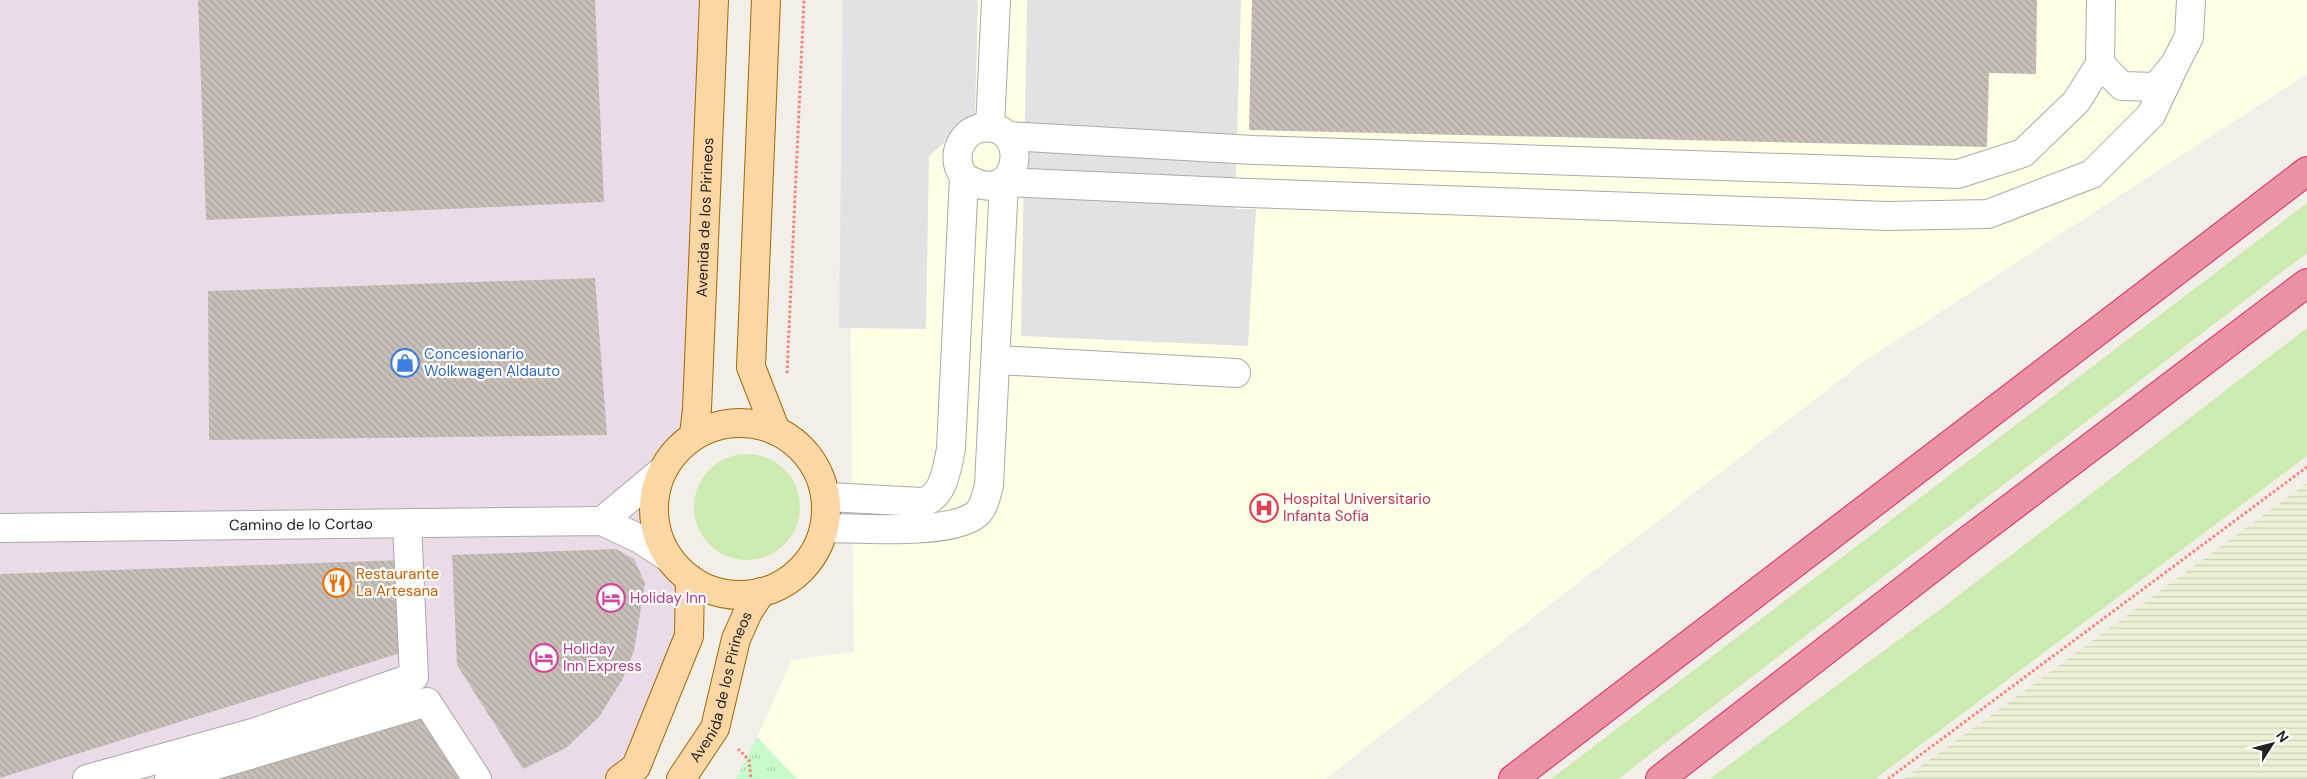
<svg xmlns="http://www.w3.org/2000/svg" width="2307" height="779" font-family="'DM Sans',sans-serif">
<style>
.industrial{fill:#ebdbe8}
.education{fill:#ffffe5}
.farmland{fill:url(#farmland-rules)}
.grass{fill:#cdebb0}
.park{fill:url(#park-tufts)}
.parking{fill:#e2e2e2}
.building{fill:url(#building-back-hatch)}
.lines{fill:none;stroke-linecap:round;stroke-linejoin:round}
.minor-casing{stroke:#a9a9a9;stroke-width:30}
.major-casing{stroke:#a06b00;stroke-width:30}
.highway-casing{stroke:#dc2a67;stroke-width:30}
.path{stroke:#fa8072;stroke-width:3;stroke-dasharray:2.5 2.5;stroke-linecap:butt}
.minor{stroke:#fff;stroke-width:28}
.major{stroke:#fcd6a4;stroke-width:28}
.highway{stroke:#e892a2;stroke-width:28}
.labels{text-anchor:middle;stroke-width:4.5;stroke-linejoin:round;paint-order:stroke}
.street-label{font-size:15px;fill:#222;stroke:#fff}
.shop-label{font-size:15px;fill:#366cbe;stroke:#fff;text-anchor:start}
.health-label{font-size:15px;fill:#be3a42;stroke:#fff;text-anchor:start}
.food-label{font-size:15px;fill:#c56008;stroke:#fff;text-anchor:start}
.hotel-label{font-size:15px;fill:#b23c85;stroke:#fff;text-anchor:start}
</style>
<defs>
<pattern id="farmland-rules" width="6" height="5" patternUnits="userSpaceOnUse" patternTransform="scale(1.25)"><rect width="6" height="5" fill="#eef0d5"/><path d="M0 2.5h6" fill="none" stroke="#ccceb7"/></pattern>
<pattern id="park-tufts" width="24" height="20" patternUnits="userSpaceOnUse" patternTransform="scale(1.25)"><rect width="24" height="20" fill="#c8facc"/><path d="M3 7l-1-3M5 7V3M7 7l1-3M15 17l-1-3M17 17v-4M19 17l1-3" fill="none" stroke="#acd6af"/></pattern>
<pattern id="building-back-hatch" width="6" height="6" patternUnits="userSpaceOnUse" patternTransform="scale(1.25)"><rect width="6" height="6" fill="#c7bfb8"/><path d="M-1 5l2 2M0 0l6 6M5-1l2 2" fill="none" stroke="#aba49e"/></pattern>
</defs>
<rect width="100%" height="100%" fill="#f2efe9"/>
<path class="industrial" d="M0,0H713L694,435L662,471L655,522L669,558L689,636L620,779H0Z"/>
<path class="education" d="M847,0H2307V74L1862,363L1325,779H797L757,737L792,660L854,652Z"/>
<path class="farmland" d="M2307,483V779H1903L1990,716Z"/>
<g class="grass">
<path d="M2307,203V253L1618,779H1551Z"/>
<path d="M2307,328V456L1875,779H1710L1950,602Z"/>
<circle cx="747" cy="507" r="53"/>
</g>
<path class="park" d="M757,737L797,779H736Z"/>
<g class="parking">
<path d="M843,0H978L975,115L929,156L926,329L839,328Z"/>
<path d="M1027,0H1241L1235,209H1256L1248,346L1021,336Z"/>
</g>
<g class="building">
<path d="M198,0H595L604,202L206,220Z"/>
<path d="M1252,0H2037L2036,74L1989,73L1987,147L1249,130Z"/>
<path d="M595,278L607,435L209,440L208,291Z"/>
<path d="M616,549L634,559L645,583L634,651L622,680L599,717L566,748L523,769L457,665L452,555Z"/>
<path d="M402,560L410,650L0,778V574Z"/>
<path d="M428,710L473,779H207Z"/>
</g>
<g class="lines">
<defs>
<g id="minor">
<path d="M2100,64L2122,86L2156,87L2175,64L2189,37L2191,0"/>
<path d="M990,127L996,0"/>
<path d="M1009,136L1254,150L1958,174L2023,153L2076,102L2100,64L2101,0"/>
<path d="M996,360L1236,373"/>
<path d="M828,497L922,502C944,498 947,467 951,449L964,177C962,173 958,168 958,163C955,148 965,131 981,128C1033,120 1022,214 964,177"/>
<path d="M602,521L662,471"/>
<path id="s1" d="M0,528L602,521L640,539L669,558"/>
<path d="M825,528C860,528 946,535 974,516C984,510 986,496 989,485L1004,182L1249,193L1887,216L1988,214L2092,174L2151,115L2175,64"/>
<path d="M87,779L256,732L414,677L407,523"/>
<path d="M169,779L427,702L477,779"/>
</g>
<g id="major">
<path d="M766,0L751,367L776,431"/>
<circle cx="740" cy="509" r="86"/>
<path id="s2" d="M694,435L697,409L714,0"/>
<path d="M620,779L636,767L689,636L690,579"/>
<path id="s3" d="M681,779L715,728L736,639L748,612L761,592"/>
</g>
<g id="highway">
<path d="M1513,779L2307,171"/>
<path d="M1660,779L1963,544L2307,283"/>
</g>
</defs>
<use href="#minor" class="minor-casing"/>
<use href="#major" class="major-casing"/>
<use href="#highway" class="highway-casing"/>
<g class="path">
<path d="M787,373L804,0"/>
<path d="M738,749L749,760L751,779"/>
<path d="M1888,779L2307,467"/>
</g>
<use href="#minor" class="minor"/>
<use href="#major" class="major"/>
<use href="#highway" class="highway"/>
</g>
<defs>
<symbol id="shop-ring" viewBox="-11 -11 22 22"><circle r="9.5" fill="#fff" stroke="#3f7fe0" stroke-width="1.5"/><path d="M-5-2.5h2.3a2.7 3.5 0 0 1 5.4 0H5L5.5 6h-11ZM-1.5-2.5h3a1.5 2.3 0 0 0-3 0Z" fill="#3f7fe0"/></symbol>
<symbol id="hospital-ring" viewBox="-11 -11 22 22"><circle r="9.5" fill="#fff" stroke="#e0444e" stroke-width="1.5"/><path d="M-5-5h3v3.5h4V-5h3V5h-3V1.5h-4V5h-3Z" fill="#e0444e"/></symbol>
<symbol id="restaurant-ring" viewBox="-11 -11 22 22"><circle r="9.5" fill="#fff" stroke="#e8710a" stroke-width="1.5"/><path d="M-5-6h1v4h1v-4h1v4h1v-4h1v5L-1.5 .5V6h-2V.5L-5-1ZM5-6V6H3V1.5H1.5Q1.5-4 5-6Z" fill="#e8710a"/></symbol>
<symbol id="hotel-ring" viewBox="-11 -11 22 22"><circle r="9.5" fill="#fff" stroke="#d1479c" stroke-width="1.5"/><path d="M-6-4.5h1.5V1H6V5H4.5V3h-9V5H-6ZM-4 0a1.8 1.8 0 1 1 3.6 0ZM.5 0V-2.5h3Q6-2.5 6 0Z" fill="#d1479c"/></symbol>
</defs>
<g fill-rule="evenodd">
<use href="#shop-ring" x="389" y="347" width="32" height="32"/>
<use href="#hospital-ring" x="1248" y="492" width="32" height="32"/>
<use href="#restaurant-ring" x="321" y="567" width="32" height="32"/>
<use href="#hotel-ring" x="595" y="582" width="32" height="32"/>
<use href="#hotel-ring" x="528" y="642" width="32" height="32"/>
</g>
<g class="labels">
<g class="street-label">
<text dy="5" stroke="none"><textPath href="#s2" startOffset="218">Avenida de los Pirineos</textPath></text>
<text dy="5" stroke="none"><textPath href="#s1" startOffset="301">Camino de lo Cortao</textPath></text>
<text dy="5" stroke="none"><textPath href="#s3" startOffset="102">Avenida de los Pirineos</textPath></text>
</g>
<g class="shop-label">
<text x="424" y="359">Concesionario<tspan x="424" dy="17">Wolkwagen Aldauto</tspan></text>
</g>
<g class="health-label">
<text x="1283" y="504">Hospital Universitario<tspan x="1283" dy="17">Infanta Sofía</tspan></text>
</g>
<g class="food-label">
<text x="356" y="579">Restaurante<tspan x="356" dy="17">La Artesana</tspan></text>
</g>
<g class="hotel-label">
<text x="630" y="603">Holiday Inn</text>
<text x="563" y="654">Holiday<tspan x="563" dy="17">Inn Express</tspan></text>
</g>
</g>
<g transform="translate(2272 744) rotate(54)" stroke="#ffffff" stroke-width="4" paint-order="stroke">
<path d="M0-4L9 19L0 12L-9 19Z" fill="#222222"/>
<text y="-8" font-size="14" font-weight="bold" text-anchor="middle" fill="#222222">N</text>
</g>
</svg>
